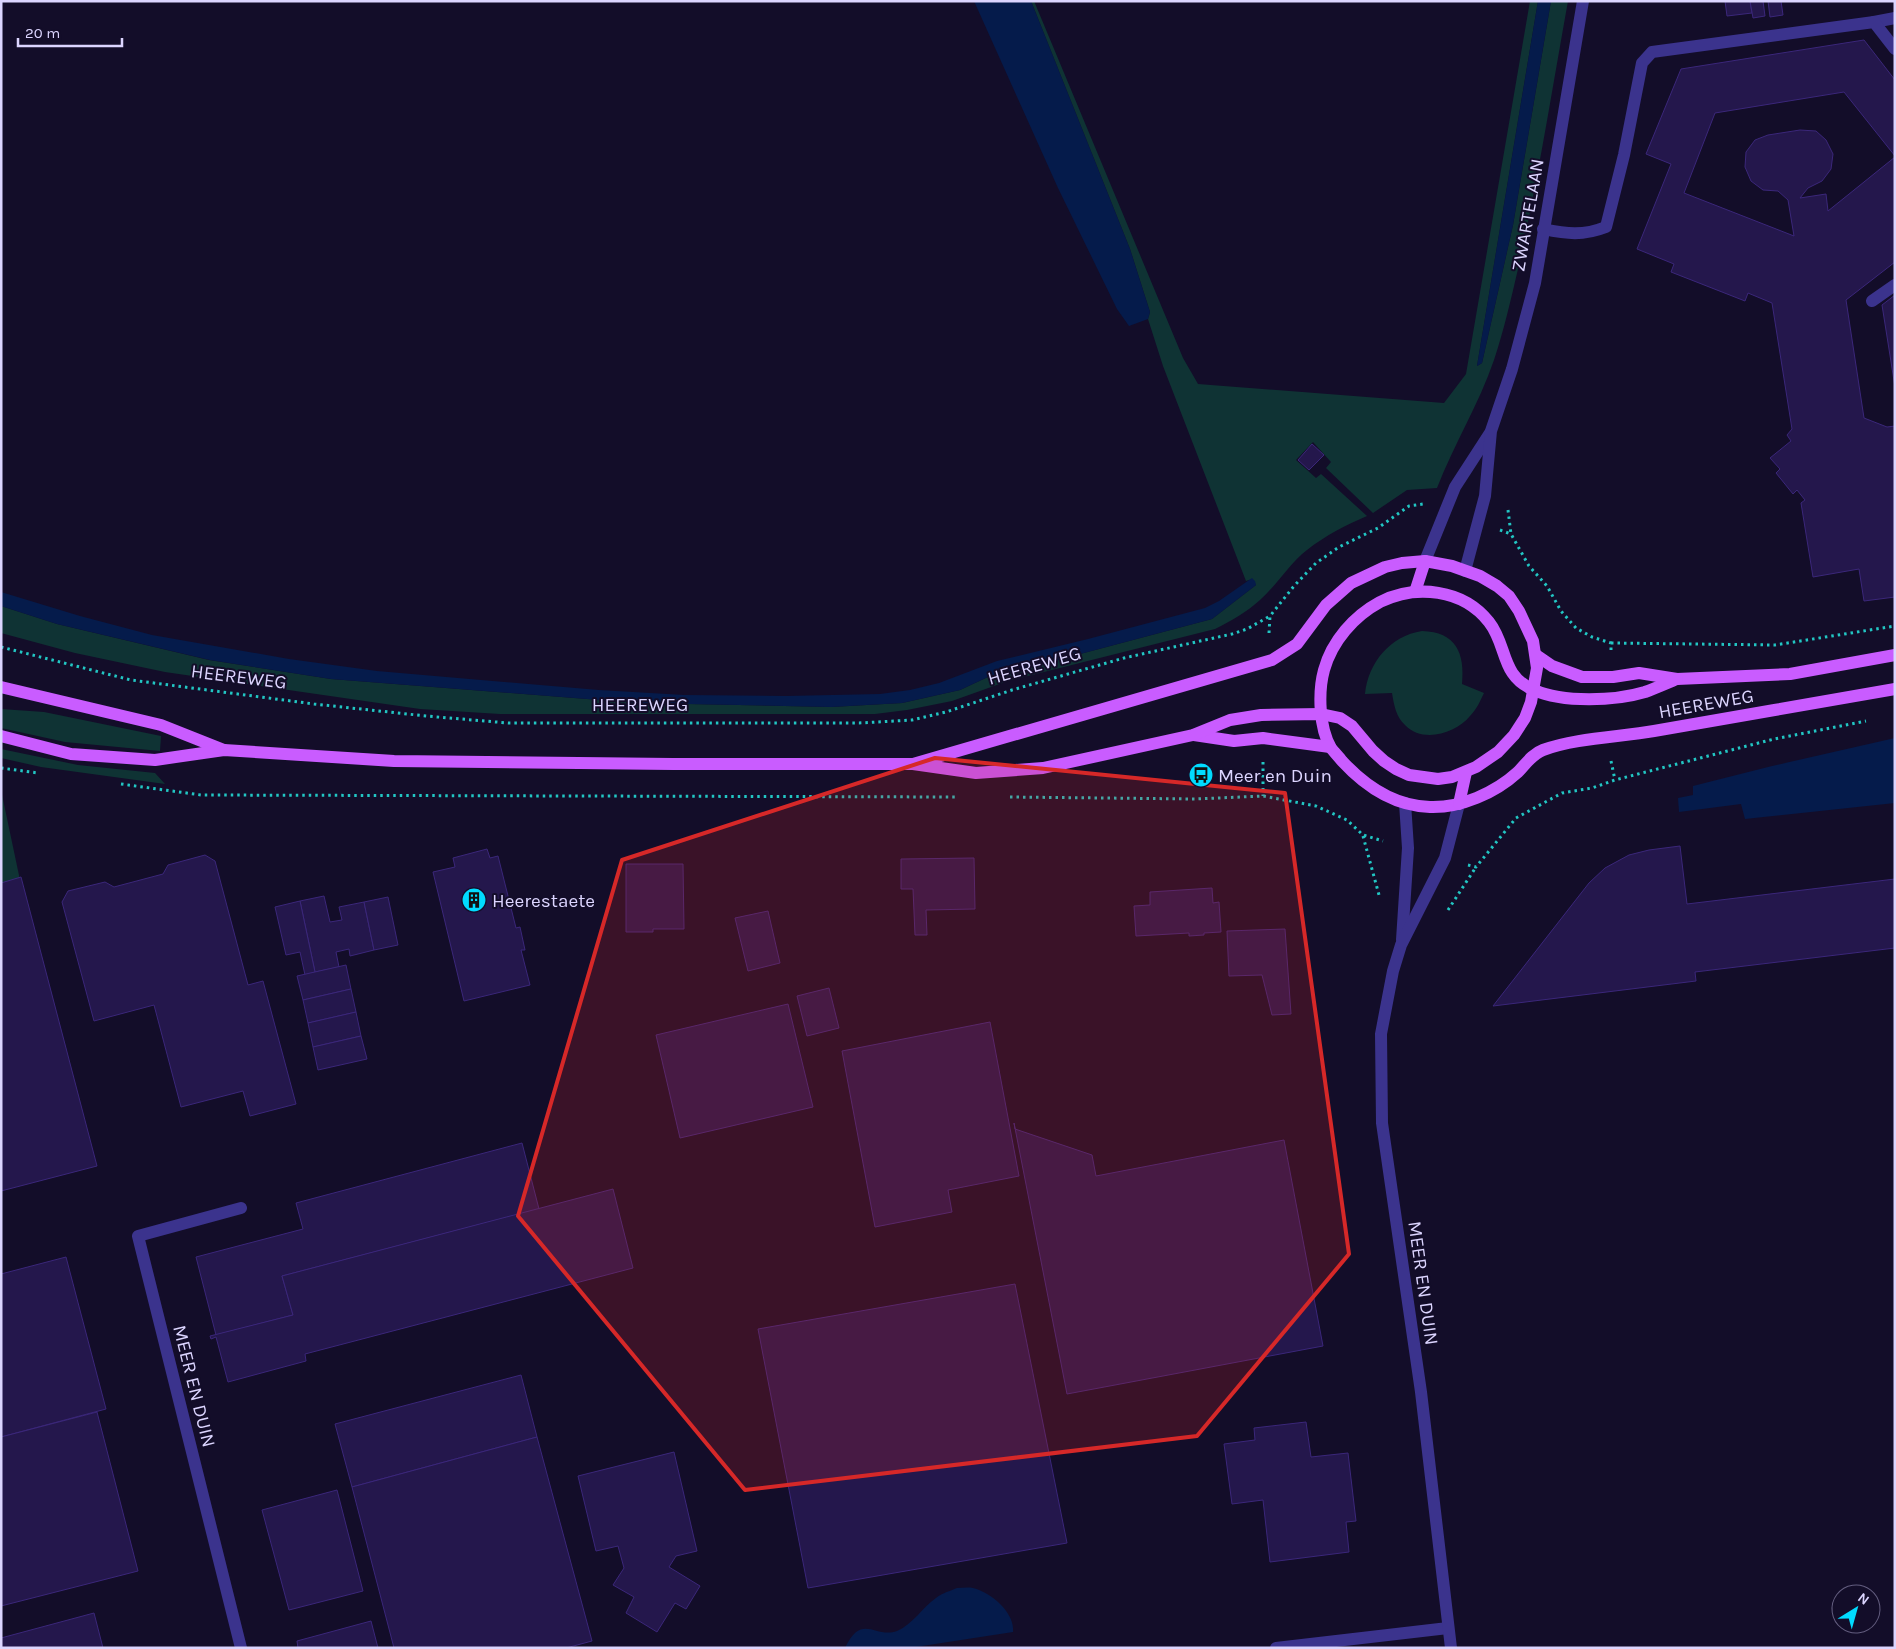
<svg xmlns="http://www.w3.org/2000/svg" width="1896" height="1649" font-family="Karla,sans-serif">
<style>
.green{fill:#0f3334}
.water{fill:#051b4b}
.building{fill:#24174c;stroke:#3b277a}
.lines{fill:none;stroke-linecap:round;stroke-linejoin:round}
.path{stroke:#22c6c3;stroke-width:3;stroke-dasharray:2.5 4;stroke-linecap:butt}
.minor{stroke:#3b338d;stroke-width:12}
.major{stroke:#c95cff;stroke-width:12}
.marked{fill:#d62828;fill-opacity:0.2;stroke:#d62828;stroke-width:4;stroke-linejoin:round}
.labels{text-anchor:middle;stroke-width:4;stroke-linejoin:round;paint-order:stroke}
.street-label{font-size:19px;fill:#dcd5ff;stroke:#130d29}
.poi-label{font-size:19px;fill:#dcd5ff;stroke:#130d29;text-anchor:start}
</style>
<rect width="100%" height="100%" fill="#130d29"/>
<g class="green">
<path d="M1031,1H1034L1183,358L1198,384L1444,403L1466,374L1530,1H1538L1477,366L1482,363L1513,225L1551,1H1568C1552,90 1538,180 1518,269C1511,299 1504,330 1494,360C1479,404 1454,444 1437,488L1407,490L1373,513L1326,468L1331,462L1313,442L1296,460L1316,478L1321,474L1367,516C1346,525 1326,535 1307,550C1289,564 1277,585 1260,600C1247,612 1231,621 1215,629L1008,681L952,701L907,710L875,714H500L420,709L165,672L75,653L1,633V606L57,624L209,660L331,679L638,703L831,707L902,703L960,690L990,676L1012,672L1212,619L1256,585L1252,579L1246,581L1163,366L1148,319L1150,312L1130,249Z"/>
<path d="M1422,631C1456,632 1465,653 1462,684L1484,693C1480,701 1477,709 1470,716C1456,733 1423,744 1405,725C1396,717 1394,705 1392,693L1365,694C1368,663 1390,636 1422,631Z"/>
<path d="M1,709L44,712L161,736L160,751L65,742L1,728Z"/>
<path d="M1,749L78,765L155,773L165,784L41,767L1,758Z"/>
<path d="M1,790L20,880L1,885Z"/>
</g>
<g class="water">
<path d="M974,1H1031L1130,249L1150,312L1148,319L1129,326L1117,309L1058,188Z"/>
<path d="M1538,1H1551L1513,225L1482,363L1477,366Z"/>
<path d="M1252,578L1255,581L1256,585L1212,619L1012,672L990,676L960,690L902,703L831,707L638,703L331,679L210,660L57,624L1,606V592L80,616L152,635L289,659L377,671L599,690L684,695L786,696L880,694L910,690L939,683L997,661L1088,639L1205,608L1219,601Z"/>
<path d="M1895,738V803L1745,819L1741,804L1679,812L1678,798L1693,795V786L1772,766Z"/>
<path d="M957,1588C962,1588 968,1587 973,1588C992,1593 1015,1613 1013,1632L909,1648H845C862,1612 875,1639 897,1631C912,1625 923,1607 936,1598C942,1593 950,1591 957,1588Z"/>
</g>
<g class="building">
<path d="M1725,1H1750L1752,13L1727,16Z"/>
<path d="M1750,1H1763L1765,16L1753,18Z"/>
<path d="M1768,1H1781L1783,15L1770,17Z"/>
<path d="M1864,40L1895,80V156L1844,92L1715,113L1684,193L1794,236L1788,200L1778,191L1763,190L1751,181L1745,167L1746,152L1755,140L1768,135L1800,130L1816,131L1826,140L1833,154L1831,169L1822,181L1808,188L1800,198L1826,194L1828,211L1895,157V262L1846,300L1864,418L1887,427L1895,426V597L1864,601L1859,569L1813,577L1801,503L1805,500L1797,490L1793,494L1776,473L1780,469L1770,458L1791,441L1787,435L1792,429L1772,303L1748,293L1745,301L1671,272L1674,264L1637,249L1671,164L1646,154L1681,69Z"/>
<path d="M1895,295V387L1882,305Z"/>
<path d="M1312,444L1324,455L1309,470L1298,460Z"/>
<path d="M1680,846L1687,904L1895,879V948L1695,972L1696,981L1493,1006L1589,883L1605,868L1629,855L1649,850Z"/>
<path d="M487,849L490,858L498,856L516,928L520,927L525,950H521L530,985L464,1001L433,872L455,867L453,858Z"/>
<path d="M205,855L215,861L248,985L263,981L296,1104L250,1116L243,1091L181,1107L154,1005L94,1021L62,902L68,891L105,882L114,887L163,874L168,865Z"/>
<path d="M974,858L975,909L926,910L927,935H915L913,889H901V859Z"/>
<path d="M626,864H683L684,929H653V932H626Z"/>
<path d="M21,877L97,1166L1,1191V883Z"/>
<path d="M1212,888L1213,903L1219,902L1221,932L1204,933V935L1189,936V933L1136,936L1134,906L1150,905V892Z"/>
<path d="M324,896L330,922L342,920L339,907L364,902L374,950L350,956L349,949L336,952L339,967L315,972L300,901Z"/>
<path d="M388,897L398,945L374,950L364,902Z"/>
<path d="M300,901L315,972L305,975L300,952L286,955L275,907Z"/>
<path d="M768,911L780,963L748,971L735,918Z"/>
<path d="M1285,929L1291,1014L1272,1015L1262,975L1229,976L1227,931Z"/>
<path d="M346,965L351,989L303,1000L297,976Z"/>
<path d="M829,988L839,1028L807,1036L797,996Z"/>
<path d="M351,989L356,1012L308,1023L303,1000Z"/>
<path d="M788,1004L813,1107L680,1138L656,1035Z"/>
<path d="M356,1012L361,1036L313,1047L308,1023Z"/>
<path d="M990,1022L1019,1176L948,1190L952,1212L875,1227L842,1051Z"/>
<path d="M361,1036L367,1059L318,1070L313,1047Z"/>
<path d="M1014,1123L1015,1129L1092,1155L1096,1176L1284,1140L1323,1346L1067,1394Z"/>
<path d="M522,1143L539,1209L282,1276L293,1315L216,1335L196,1257L303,1229L296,1203Z"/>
<path d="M613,1189L633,1268L305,1354L306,1361L228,1382L216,1337L211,1339L210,1336L293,1315L282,1276Z"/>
<path d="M66,1257L106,1409L1,1437V1274Z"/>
<path d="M1015,1284L1067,1543L808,1588L758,1329Z"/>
<path d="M521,1375L537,1437L352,1487L335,1424Z"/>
<path d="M97,1412L138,1571L1,1606V1437Z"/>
<path d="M1306,1422L1311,1457L1348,1453L1356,1521L1346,1522L1349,1552L1270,1562L1263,1500L1232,1504L1224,1444L1255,1440L1254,1428Z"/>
<path d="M537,1437L592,1641L566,1648H394L352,1487Z"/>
<path d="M674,1452L697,1551L676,1556L669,1567L700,1586L686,1609L675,1603L657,1632L626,1613L634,1597L613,1585L624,1568L618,1546L596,1551L578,1476Z"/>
<path d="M337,1490L363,1591L289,1610L262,1510Z"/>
<path d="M94,1613L103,1648H1V1638Z"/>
<path d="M371,1621L378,1648H298L297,1641Z"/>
</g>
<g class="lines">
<g class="path">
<path d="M1508,510L1511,534L1529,566L1547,586L1561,611L1576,628L1592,637L1611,643V653"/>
<path d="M1500,530L1511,534"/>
<path d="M1269,633L1270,616L1294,586L1316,563L1339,547L1378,528L1409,506L1423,504"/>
<path d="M1611,643L1775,645L1895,626"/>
<path d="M1,647L131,680L314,704L426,716L508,723H859L912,720L946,712L1012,690L1124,658L1232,634L1247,629L1270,616"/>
<path d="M1611,761L1615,780"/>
<path d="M1263,762V796"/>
<path d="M1,768L38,773"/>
<path d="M121,784L201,795L956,797"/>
<path d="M1010,797L1195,799L1263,796L1316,806L1347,820L1363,835L1383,841"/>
<path d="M1363,836L1379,895"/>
<path d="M1468,865L1476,867L1516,818L1562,793L1592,788L1615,780L1774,739L1866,721"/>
<path d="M1448,910L1476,867"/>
</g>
<g class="minor">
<path d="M1874,22L1895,18"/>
<path d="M1543,229C1567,234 1583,236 1606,227L1624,155L1642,63L1652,52L1874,22L1895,49"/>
<path d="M1872,301L1895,285"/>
<path d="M1425,561L1455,487L1490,433"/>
<path d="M1465,571L1485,496L1491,431L1512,369L1535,283L1583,1"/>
<path d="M1402,940L1408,848L1405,803"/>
<path d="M241,1208L138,1236L241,1648"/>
<path d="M1276,1648L1448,1628"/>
<path d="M1451,1648L1421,1392L1382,1123L1381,1034L1393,971L1401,945L1445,858L1459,804"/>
</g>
<g class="major">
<path d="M1415,592L1425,561"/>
<path d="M1536,655L1552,666L1582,677H1613L1639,673L1677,679L1790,674L1895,655"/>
<path d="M1677,679C1667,683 1656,688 1645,692C1615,701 1563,703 1534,690C1500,676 1508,646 1489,622C1463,589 1416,584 1380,602C1354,616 1332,641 1324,670C1318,692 1319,728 1331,748C1334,752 1339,757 1342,761C1365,786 1394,806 1430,807C1461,808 1495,793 1518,772C1525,765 1532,754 1543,750C1575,738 1620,737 1654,731C1734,717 1815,703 1895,689"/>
<path d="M1,687L161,725L224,750"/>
<path d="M1194,735L1234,741L1263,738L1330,747"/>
<path d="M1,736L71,754L155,760L224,750L394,761L673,764H913L976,773L1043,768L1193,735L1230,720L1261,715L1321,714L1340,718L1352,726L1373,751L1384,761L1396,769L1409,775L1438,779L1452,777L1476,767L1498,752L1514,735L1525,718L1531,702L1537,668L1533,641L1519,611L1509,596L1497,586L1480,576L1452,566L1425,561L1402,563L1385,567L1351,583L1326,605L1297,644L1272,660L913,764"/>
<path d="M1459,804L1466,772"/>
</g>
</g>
<path class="marked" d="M935,758L1285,793L1349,1254L1197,1436L745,1490L518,1216L622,860Z"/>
<defs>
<symbol id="bus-disc" viewBox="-11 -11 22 22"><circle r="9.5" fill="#01dbff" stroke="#130d29"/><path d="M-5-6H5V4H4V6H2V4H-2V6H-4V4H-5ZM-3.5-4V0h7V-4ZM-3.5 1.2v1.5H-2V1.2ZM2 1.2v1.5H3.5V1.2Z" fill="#111"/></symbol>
<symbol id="building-disc" viewBox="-11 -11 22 22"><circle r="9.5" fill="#01dbff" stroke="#130d29"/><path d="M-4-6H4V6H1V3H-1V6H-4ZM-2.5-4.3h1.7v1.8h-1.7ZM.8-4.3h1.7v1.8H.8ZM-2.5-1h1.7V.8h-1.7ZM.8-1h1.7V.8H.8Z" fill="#111"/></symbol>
</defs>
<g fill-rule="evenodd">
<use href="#bus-disc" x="1187" y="761" width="28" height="28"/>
<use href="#building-disc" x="460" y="886" width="28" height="28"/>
</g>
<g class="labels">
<g class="street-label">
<text transform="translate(1527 215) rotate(-80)" y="7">ZWARTELAAN</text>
<text transform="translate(1034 665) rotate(-16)" y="7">HEEREWEG</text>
<text transform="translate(239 676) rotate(7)" y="7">HEEREWEG</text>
<text transform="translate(1706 703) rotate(-10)" y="7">HEEREWEG</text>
<text x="640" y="711">HEEREWEG</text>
<text transform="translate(1424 1283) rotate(82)" y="7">MEER EN DUIN</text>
<text transform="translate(195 1386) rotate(76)" y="7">MEER EN DUIN</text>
</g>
<g class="poi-label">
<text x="1218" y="782">Meer en Duin</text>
<text x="492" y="907">Heerestaete</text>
</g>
</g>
<rect width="1896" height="1649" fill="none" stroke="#dcd5ff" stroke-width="5"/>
<g transform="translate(1856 1609) rotate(37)"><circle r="24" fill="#130d29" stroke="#635d7f"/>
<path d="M0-4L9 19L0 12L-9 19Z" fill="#01dbff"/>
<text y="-8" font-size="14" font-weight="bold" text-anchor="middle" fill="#dcd5ff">N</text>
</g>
<path d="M18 38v8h104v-8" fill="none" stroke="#dcd5ff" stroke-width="2.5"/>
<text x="25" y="38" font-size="15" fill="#dcd5ff" stroke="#130d29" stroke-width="4" paint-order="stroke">20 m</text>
</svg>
